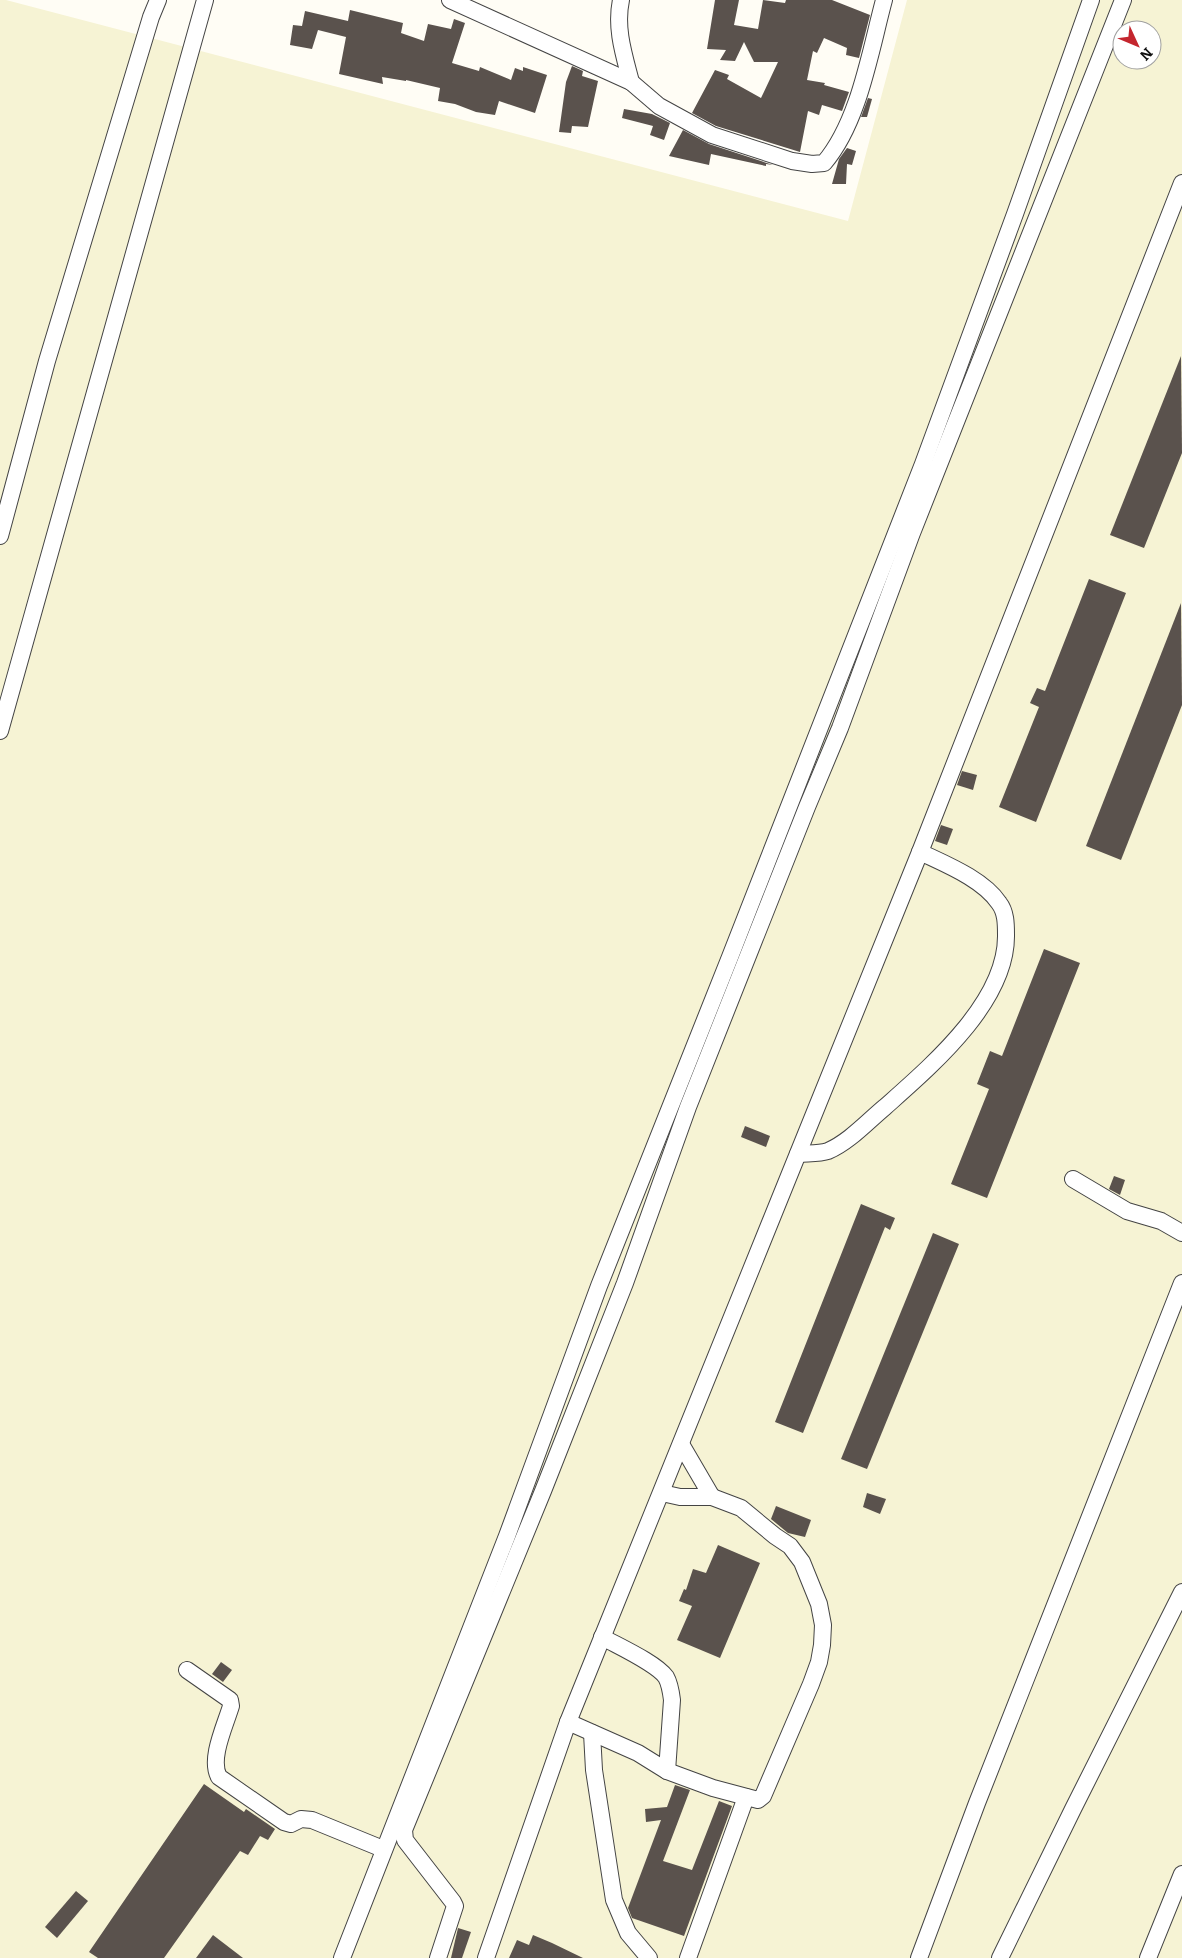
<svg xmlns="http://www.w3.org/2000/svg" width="1182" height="1958" font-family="Bitter,serif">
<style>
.farmland{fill:#f6f3d4;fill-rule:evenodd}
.building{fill:#5a524d}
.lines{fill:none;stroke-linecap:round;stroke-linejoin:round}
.minor-casing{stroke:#444;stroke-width:18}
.minor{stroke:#fff;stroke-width:16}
</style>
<rect width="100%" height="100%" fill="#fffdf5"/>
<path class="farmland" d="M0,0H6L848,221L907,0H1182V1958H0ZM1122,30H1152V60H1122Z"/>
<g class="building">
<path d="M715,0H739L734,25L758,29L763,0L785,3L786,0H832L870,15L859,58L846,55L847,48L824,38L817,53L813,51L807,80L825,83L824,85L849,92L842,111L822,105L819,115L808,111L800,152L716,126L692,113L715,70L729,75L727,79L761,98L778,62H754L744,42L735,61L720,60L726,50L707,49Z"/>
<path d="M350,10L403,23L401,33L424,41L428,24L451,29L454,19L465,23L452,63L479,71L480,67L511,80L515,68L523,71V67L547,75L535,113L499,101L495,115L476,112L455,104L438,101L440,88L406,80V81L382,77L383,84L339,74L346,37L318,30L312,49L290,45L293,25L302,26L305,11L348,21Z"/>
<path d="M572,66L583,71L582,76L598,81L588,127L572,126L571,133L559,132L566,82Z"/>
<path d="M868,98L872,99L867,117H861Z"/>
<path d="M624,109L652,114L670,123L664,140L650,135L653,126L622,118Z"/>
<path d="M683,130L709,144L773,165L766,164V166L711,154L709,165L669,156Z"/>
<path d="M847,148L856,151L852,165L847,164L846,184H832L839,159Z"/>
<path d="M1181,356L1182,453L1144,548L1110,535Z"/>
<path d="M1089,579L1126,593L1036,822L999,807L1039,707L1030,703L1037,688L1045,691Z"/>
<path d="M1181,603L1182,705L1121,860L1086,846Z"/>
<path d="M962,771L977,775L973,790L957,785Z"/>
<path d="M941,825L953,829L947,845L935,841Z"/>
<path d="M1044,949L1080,963L987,1198L951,1184L989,1089L977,1084L990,1051L1002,1056Z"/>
<path d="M745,1126L770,1136L766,1147L741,1137Z"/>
<path d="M1114,1176L1125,1180L1120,1195L1109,1189Z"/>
<path d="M861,1204L895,1218L890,1230L885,1227L803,1433L775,1422Z"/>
<path d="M933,1233L959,1244L867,1469L841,1459Z"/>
<path d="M867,1493L886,1499L880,1514L863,1507Z"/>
<path d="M776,1506L811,1520L805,1537L788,1533L771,1519Z"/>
<path d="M718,1545L760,1563L720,1658L677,1640L692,1606L679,1601L684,1589L686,1590L693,1569L706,1573Z"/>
<path d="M221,1662L232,1670L223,1682L212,1674Z"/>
<path d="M204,1784L244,1812L246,1809L275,1829L268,1840L260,1836L248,1855L240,1851L164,1958H98L89,1952Z"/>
<path d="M675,1785L690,1790L663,1861L692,1870L719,1801L732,1806L684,1936L632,1918L628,1908L661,1820L646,1822L645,1809L667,1807Z"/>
<path d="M76,1891L88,1901L57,1938L45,1927Z"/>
<path d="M458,1928L471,1932L462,1958H451Z"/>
<path d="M213,1935L243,1958H196Z"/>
<path d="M533,1935L552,1943L583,1958H509L517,1940L529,1945Z"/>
</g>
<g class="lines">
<defs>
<g id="minor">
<path d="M450,0L631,82L659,106L712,135L792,161L812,164L824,163C859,122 870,52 884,0"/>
<path d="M621,0C615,28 624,55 631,82"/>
<path d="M0,536L47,361L151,17L158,0"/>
<path d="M0,731L205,0"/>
<path d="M798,1154C807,1153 819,1154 828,1151C849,1142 867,1122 885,1107C931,1066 1007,1002 1006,935C1006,924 1006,912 999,903C983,879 945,864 920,852"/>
<path d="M1073,1179L1127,1211L1161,1221L1182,1233"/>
<path d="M681,1444L712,1497"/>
<path d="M602,1637C618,1646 656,1663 666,1677C670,1684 671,1692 672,1700L667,1771"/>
<path d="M187,1670L230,1700L231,1706C225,1726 209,1759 219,1777L284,1822L291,1824L301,1819L312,1820L383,1849"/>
<path d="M568,1722L638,1753L667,1771L713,1788L758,1800L763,1796L811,1684L819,1662L822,1645L823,1625L819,1604L802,1562L790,1546L775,1536L741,1508L712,1497H680L662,1493"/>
<path d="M592,1733L594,1770L614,1900L628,1933L649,1958"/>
<path d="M342,1958L507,1536L599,1286L730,957L923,464L1015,214L1091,0"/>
<path d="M438,1958L455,1906L453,1902L405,1840L404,1830L543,1491L625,1283L688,1107L807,807L840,728L912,533L1123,0"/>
<path d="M486,1958L568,1722L920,852L1182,183"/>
<path d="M688,1958L746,1797"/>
<path d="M919,1958L977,1803L1182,1283"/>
<path d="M1000,1958L1073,1809L1182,1592"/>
<path d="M1148,1958L1182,1874"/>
</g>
</defs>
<use href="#minor" class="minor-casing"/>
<use href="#minor" class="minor"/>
</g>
<g transform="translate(1137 45) rotate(134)"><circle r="24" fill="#ffffff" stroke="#a0a0a0"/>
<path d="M0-4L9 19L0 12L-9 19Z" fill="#c4262e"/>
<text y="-8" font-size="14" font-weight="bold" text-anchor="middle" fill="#111111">N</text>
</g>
</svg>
